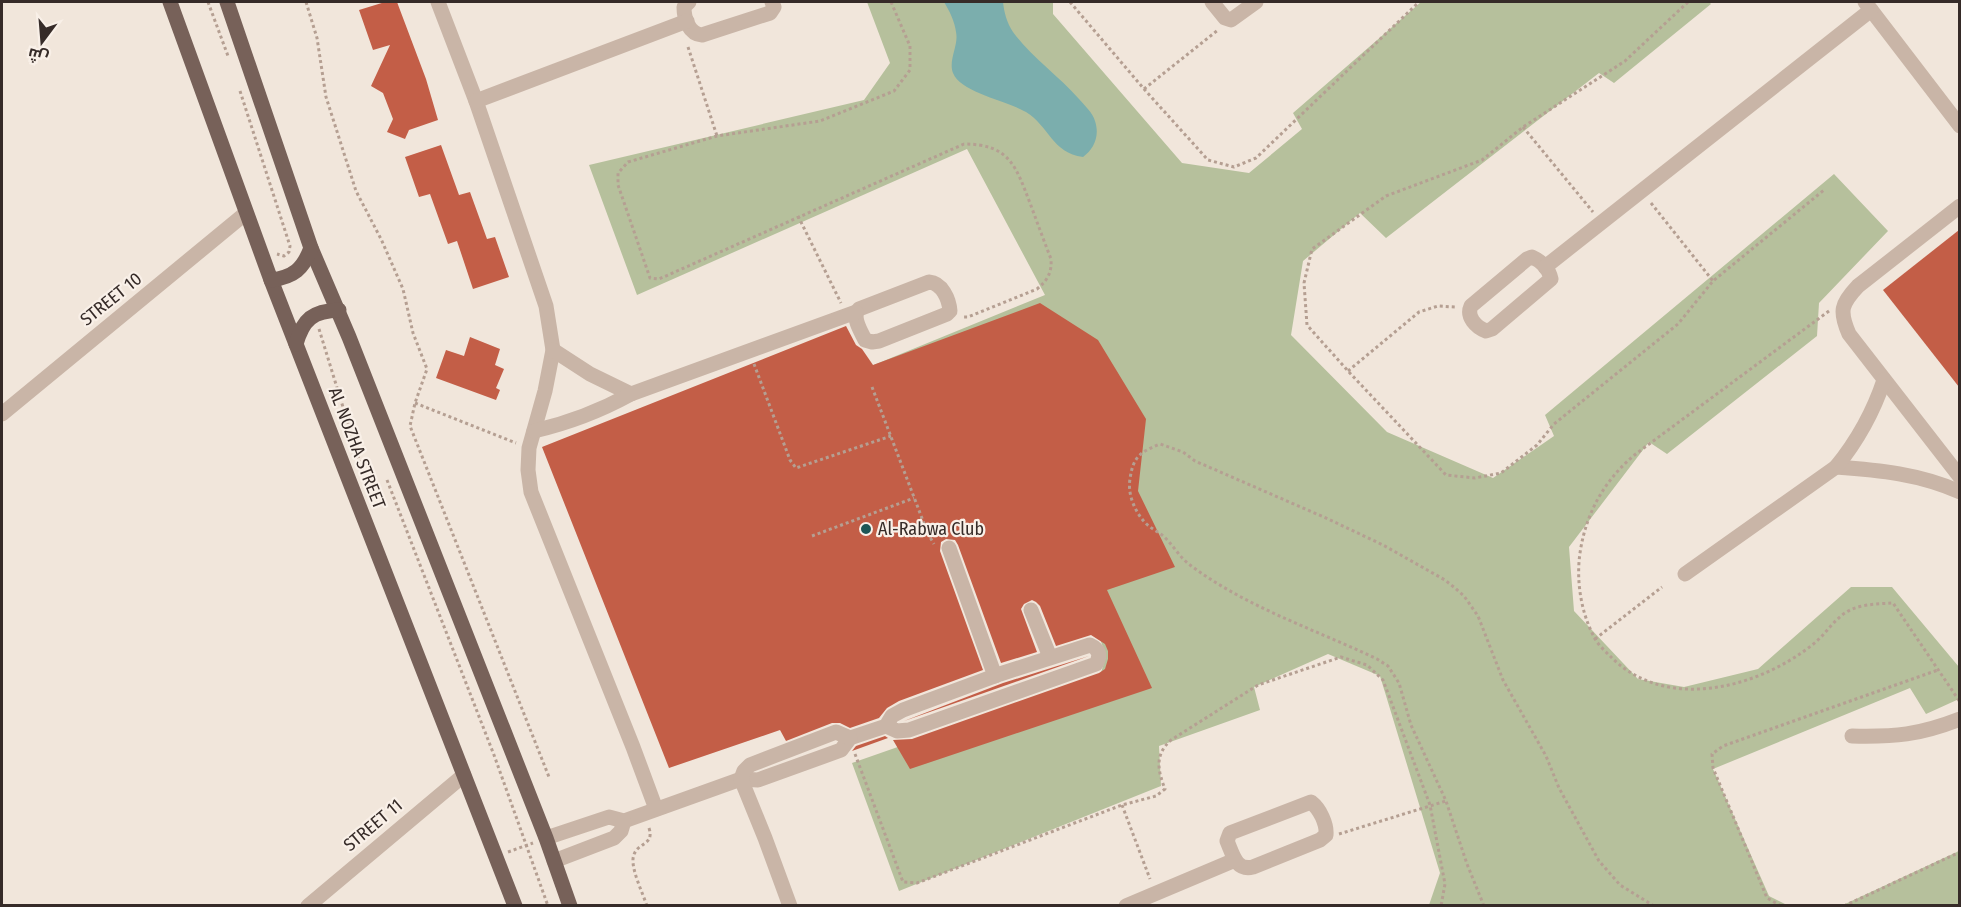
<svg xmlns="http://www.w3.org/2000/svg" width="1961" height="907" font-family="'Fira Sans Condensed',Cairo,sans-serif">
<style>
.green{fill:#b6c09c}
.water{fill:#7baead}
.building{fill:#c35e47}
.lines{fill:none;stroke-linecap:round;stroke-linejoin:round}
.path{stroke:#b59f92;stroke-width:3;stroke-dasharray:3 3;stroke-linecap:butt}
.minor{stroke:#c9b5a7;stroke-width:15}
.major{stroke:#776159;stroke-width:15}
.poi-dot{fill:#1e5656;stroke:#f9f0e8;stroke-width:2}
.labels{text-anchor:middle;stroke-width:4.5;stroke-linejoin:round;paint-order:stroke}
.street-label{font-size:18px;fill:#362b28;stroke:#f9f0e8}
.poi-label{font-size:18px;fill:#362b28;stroke:#f9f0e8;text-anchor:start}
</style>
<rect width="100%" height="100%" fill="#f1e6db"/>
<g class="green">
<path d="M867,2H1053V14L1182,163L1249,173L1302,129L1293,113L1421,2H1709L1711,4L1614,83L1599,73L1386,238L1360,213L1303,261L1291,335L1387,432L1493,478L1554,436L1545,415L1834,174L1888,231L1819,303L1817,336L1667,454L1649,442L1569,547L1574,611L1638,679L1684,687L1758,669L1851,587H1892L1959,667V699L1926,714L1910,688L1713,769L1769,896L1787,905H1429L1440,873L1380,676L1328,654L1254,687L1260,710L1159,746L1161,786L899,891L852,763L912,742L1097,686L1106,656L1086,599L859,371L1045,295L967,149L637,295L589,165L864,100L890,63Z"/>
<path d="M1959,851V905H1843Z"/>
</g>
<path class="water" d="M944,2H1003C1004,12 1007,23 1013,32C1031,57 1058,75 1079,99C1084,105 1093,113 1095,121C1100,136 1094,149 1083,157C1052,153 1049,126 1026,112C1008,101 961,93 953,73C948,60 959,45 956,32C955,22 949,10 944,2Z"/>
<g class="building">
<path d="M385,2H397L426,79L438,120L409,130L405,139L387,132L393,119L383,93L371,86L390,45L373,50L359,10Z"/>
<path d="M441,145L459,195L470,192L487,239L495,237L509,277L473,289L457,241L448,244L430,194L419,197L405,157Z"/>
<path d="M1959,230V387L1883,290Z"/>
<path d="M1040,303L1098,340L1146,419L1138,491L1175,567L1107,590L1152,688L910,769L893,740L912,739L1099,673L1105,669L1108,659V651L1105,644L1091,635L1056,646L1040,606L1036,602L1032,600L1024,604L1021,609L1037,652L1001,663L958,545L955,540L946,539L941,542L940,551L983,670L899,701L887,708L879,718L850,728L840,723H832L786,741L780,730L669,768L542,447L846,326L856,345L862,349L873,365Z"/>
<path d="M470,337L500,349L495,365L504,369L496,388L500,390L496,400L436,378L446,350L464,356Z"/>
<path d="M1089,656L907,720L904,721L1003,683Z"/>
<path d="M885,736L888,738L852,751L856,746Z"/>
</g>
<g class="lines">
<g class="path">
<path d="M208,2L228,56"/>
<path d="M306,2L317,38L326,97L356,191L381,239L403,289L413,333L427,369L415,403L410,426L549,777"/>
<path d="M891,2L910,46V70L894,91L820,121L717,136L628,162L618,173V185L650,278L659,279L964,144C1010,144 1016,167 1030,203C1037,222 1044,241 1051,259C1052,273 1047,281 1037,289L968,317H963"/>
<path d="M1070,2L1144,89L1208,160L1234,167L1256,158L1419,2"/>
<path d="M1688,2L1625,61L1523,127L1482,160L1386,196L1312,249L1304,283L1307,325L1348,371L1446,475L1475,478L1501,473L1537,445L1554,424L1678,324L1713,281L1824,190"/>
<path d="M688,47L717,136"/>
<path d="M1144,89L1218,30"/>
<path d="M240,91L290,246L289,252L284,256L277,254"/>
<path d="M1523,127L1593,212"/>
<path d="M1651,203L1713,281"/>
<path d="M798,216L841,303"/>
<path d="M1829,311L1637,453C1605,479 1586,512 1580,553C1576,581 1581,612 1594,637C1598,645 1606,652 1612,658C1667,712 1758,688 1812,645C1823,637 1830,625 1841,616C1854,604 1876,604 1893,603L1960,702"/>
<path d="M319,329L362,469"/>
<path d="M754,364L790,460L796,468L891,436"/>
<path d="M1348,371L1419,312L1438,306L1455,307"/>
<path d="M872,387L928,534L934,544"/>
<path d="M415,403L516,443"/>
<path d="M387,480L494,755L548,906"/>
<path d="M812,536L914,498"/>
<path d="M1595,639L1662,587"/>
<path d="M855,754L903,882L917,883L1122,805L1156,796L1165,789C1158,771 1154,755 1171,740L1258,685L1341,657L1367,665L1383,680L1430,805L1445,884L1441,906"/>
<path d="M1122,805L1150,879"/>
<path d="M1339,834L1446,801"/>
<path d="M508,852L533,843"/>
<path d="M647,906C643,894 632,871 633,859C635,841 655,847 649,828"/>
<path d="M1484,906L1467,864L1446,801L1411,725L1399,683L1388,666L1377,659C1314,629 1246,607 1190,565C1179,557 1172,543 1162,535C1158,532 1154,530 1150,527C1137,517 1127,496 1130,479C1133,457 1140,452 1160,444L1183,452L1195,461L1326,518L1383,545L1445,580L1455,588L1464,596L1478,616L1503,680L1546,756L1559,788L1599,861L1620,885L1654,906"/>
<path d="M1781,906L1767,898L1713,768L1712,754L1723,746L1938,670"/>
<path d="M1844,906L1960,852"/>
</g>
<g class="minor">
<path d="M438,2L476,101L546,306L553,350L545,391L529,448L528,470L531,492L633,747L656,809"/>
<path d="M689,2L684,7C684,19 689,34 702,35L770,13L774,7L772,2"/>
<path d="M1212,2L1225,18L1231,20L1256,2"/>
<path d="M1865,2L1960,126"/>
<path d="M476,101L687,21"/>
<path d="M1960,206L1858,286C1841,304 1839,311 1849,334L1960,477"/>
<path d="M1532,257C1541,261 1549,269 1551,279L1492,329L1486,331C1476,327 1466,317 1471,306L1527,259Z"/>
<path d="M1545,267L1871,10"/>
<path d="M929,282C942,283 949,299 950,311L947,314L879,341L872,342L865,340C861,331 851,317 859,309Z"/>
<path d="M553,350L590,374L631,394"/>
<path d="M2,414L246,213"/>
<path d="M534,431C569,423 600,411 631,394L856,312"/>
<path d="M1836,467C1879,470 1920,474 1960,492"/>
<path d="M949,548L995,676"/>
<path d="M1685,574L1836,467C1858,440 1873,413 1884,380"/>
<path d="M1031,610L1050,657"/>
<path d="M1852,736C1895,737 1919,735 1960,719"/>
<path d="M1311,802C1320,809 1327,824 1326,835L1320,840L1253,867C1236,871 1233,855 1227,841L1230,833Z"/>
<path d="M546,838L609,817L624,821L741,779L758,780L841,750L850,738L886,726L897,731L909,730L1096,664C1101,655 1099,649 1090,645L1000,674L903,710L892,716L886,726"/>
<path d="M554,861L614,838L621,831L624,821"/>
<path d="M308,906L464,775"/>
<path d="M790,906L765,838L741,779L744,771L750,765L836,732L850,738"/>
<path d="M1126,906L1235,860"/>
</g>
<g class="major">
<path d="M170,2L271,280L515,906"/>
<path d="M227,2L311,248L349,337L546,838L570,906"/>
<path d="M271,280C294,277 303,269 311,248"/>
<path d="M296,344C303,319 313,311 339,310"/>
</g>
</g>
<circle class="poi-dot" cx="866" cy="529" r="6"/>
<g class="labels">
<g class="street-label">
<text transform="translate(111 299) rotate(-39)" y="6">STREET 10</text>
<text transform="translate(357 448) rotate(69)" y="6">AL NOZHA STREET</text>
<text transform="translate(373 825) rotate(-40)" y="6">STREET 11</text>
</g>
<g class="poi-label">
<text x="878" y="535">Al-Rabwa Club</text>
</g>
</g>
<rect width="1961" height="907" fill="none" stroke="#362b28" stroke-width="6"/>
<g transform="translate(42 42) rotate(196)" stroke="#f9f0e8" stroke-width="4.5" paint-order="stroke">
<path d="M0-4.5L10 22L0 15L-10 22Z" fill="#362b28"/>
<text y="-9" font-size="16" font-weight="bold" text-anchor="middle" fill="#362b28">ش</text>
</g>
</svg>
